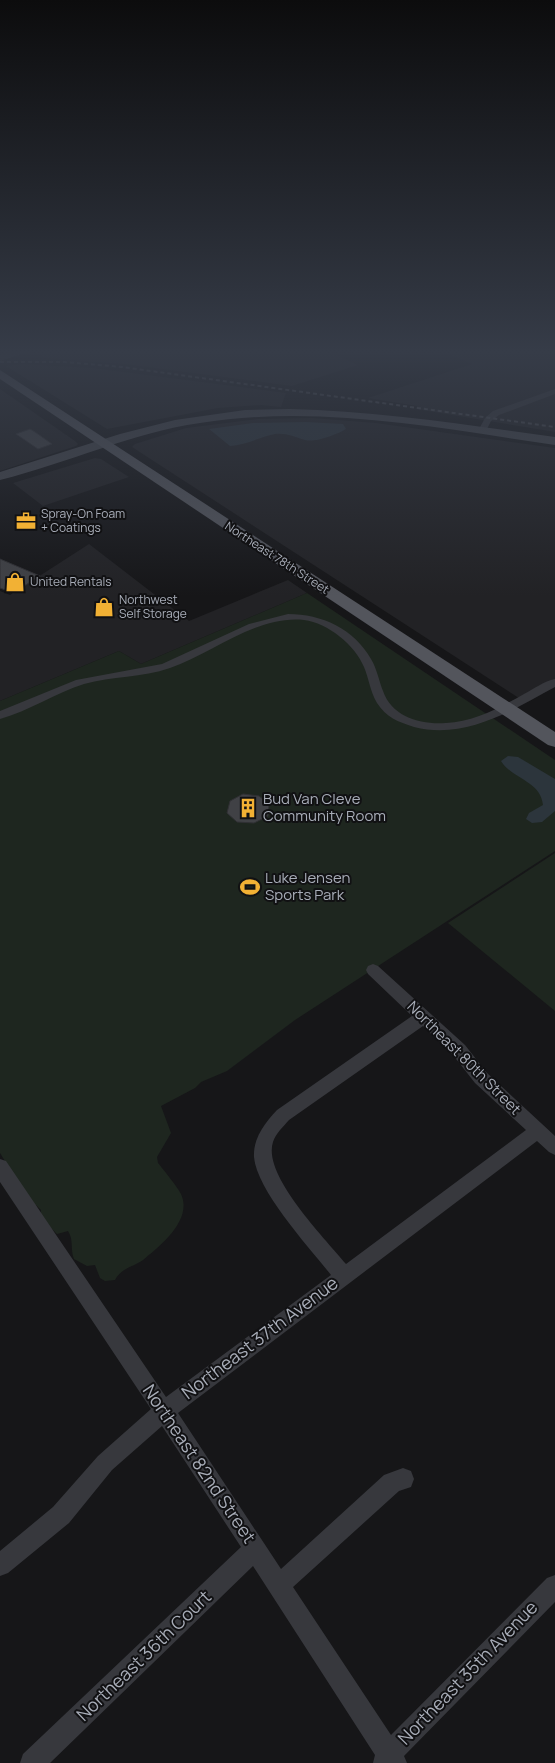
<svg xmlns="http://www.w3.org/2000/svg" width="555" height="1763" font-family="Manrope,sans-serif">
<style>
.built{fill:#222225}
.green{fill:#1e261f}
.water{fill:#2c353c}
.building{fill:#404145;stroke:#303034}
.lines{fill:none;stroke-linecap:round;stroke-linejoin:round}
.minor{fill:#37383d;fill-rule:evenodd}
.tertiary{fill:#37383d;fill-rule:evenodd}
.secondary{fill:#45474d;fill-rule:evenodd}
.primary{fill:#53555c;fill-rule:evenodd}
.rail{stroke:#4a4c52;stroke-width:2;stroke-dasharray:4 3;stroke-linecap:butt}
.labels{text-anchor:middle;stroke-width:4;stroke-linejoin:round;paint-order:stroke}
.far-poi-label{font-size:12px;fill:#a8adb8;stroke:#111113;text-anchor:start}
.far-street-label{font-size:12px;fill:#a8adb8;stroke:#111113}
.poi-label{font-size:15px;fill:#a8adb8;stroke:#111113;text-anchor:start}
.street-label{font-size:15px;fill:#a8adb8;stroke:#111113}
.near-street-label{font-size:18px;fill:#a8adb8;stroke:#111113}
</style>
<rect width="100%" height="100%" fill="#161618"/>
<g class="built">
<path d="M56,349H323L358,365L292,386L124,364L45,358L40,353Z"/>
<path d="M437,349H555V432L416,409L417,406L368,398L472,364Z"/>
<path d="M22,364L93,368L286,393L281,407L261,405L218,408L107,429L6,366Z"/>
<path d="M0,389L75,441L78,444L76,446L0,471Z"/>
<path d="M312,418L376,423L555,448V685L525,702L132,447L135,444L186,428L258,419Z"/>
<path d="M95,458L101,459L129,477L43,506L13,483Z"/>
<path d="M89,544L189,621L288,580L307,593L141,664L119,651L0,701V591L10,595Z"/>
</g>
<g class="green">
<path d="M307,593L555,760V851L295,1020L227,1071L201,1082L195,1088L161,1106L171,1133L157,1157L158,1163C163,1169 179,1189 181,1194C193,1220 160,1246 143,1260C133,1267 121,1268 115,1280L105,1281L100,1278L95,1265L87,1266L74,1259C70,1249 74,1240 68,1231L57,1234L41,1218V1210L36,1205H32L0,1153V701L119,651L141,664Z"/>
<path d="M555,853V1011L448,923Z"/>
</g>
<g class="water">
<path d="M306,422L343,424L346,429C338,434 315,443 305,440C294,437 287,433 275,434C260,437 246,445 230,446L209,429L253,423Z"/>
<path d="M508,756L518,757L555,779V811L542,822L532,823L526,819L529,813L543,805C541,781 512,779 501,761Z"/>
</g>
<g class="building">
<path d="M30,429L35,432L52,444L38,449L16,434Z"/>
<path d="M0,559L40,576L13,593L0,588Z"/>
<path d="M243,794L259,796L269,804L268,816L254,823L237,822L227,813L230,801Z"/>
</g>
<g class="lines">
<g class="minor">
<path d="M555,389V394L499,415L491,421L485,433L478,431L485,418L493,411Z"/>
<path d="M288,614C322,614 354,629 371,659C377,669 379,681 383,691C392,717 421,725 446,723C474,722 501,707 524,694C534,689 544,681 555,679V687C511,711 465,740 414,727C398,722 386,717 377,703C370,691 369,679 364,667C355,645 328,623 304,620C256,615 212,654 170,668C142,678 112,676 84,684C55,693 29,711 0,719V711L76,680L162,664L249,624Z"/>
<path d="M373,964L378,966L465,1045L487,1073L555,1136V1155L549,1152L537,1141L178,1413L281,1569L384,1475L403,1468L411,1471L414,1479L411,1487L399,1491L293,1587L391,1735L547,1578L555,1575V1602L404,1756L407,1763H373L375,1755L253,1566L50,1763H20L23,1754L241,1547L162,1426L112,1470L69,1523L8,1573L0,1576V1551L53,1507L98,1456L151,1409L0,1182V1159L6,1161L166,1397L331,1275C309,1247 257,1191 254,1157C253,1138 265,1123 277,1110L412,1016L368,974L366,970L368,966ZM423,1026L453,1055L475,1083L526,1130L346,1264C325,1238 262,1175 273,1142C276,1133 283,1127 289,1120Z"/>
</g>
<path class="tertiary" d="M23,349H38L0,361V355Z"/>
<path class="secondary" d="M290,409C379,411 467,425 555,437V445C438,428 319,404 200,423C131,433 68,463 0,480V472L120,434L175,420L245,410Z"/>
<path class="primary" d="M0,370L555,732V747L548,745L0,379Z"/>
<path class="rail" d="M0,362H65L122,367L555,427"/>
</g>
<linearGradient id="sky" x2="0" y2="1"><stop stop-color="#0c0c0d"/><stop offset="0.59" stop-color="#363c48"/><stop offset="1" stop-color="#363c48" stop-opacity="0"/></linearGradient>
<rect width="555" height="596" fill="url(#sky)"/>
<defs>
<symbol id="office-bare" viewBox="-9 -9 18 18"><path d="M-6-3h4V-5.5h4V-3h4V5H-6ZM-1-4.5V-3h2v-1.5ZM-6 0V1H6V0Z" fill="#f2b134" stroke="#111113" stroke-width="2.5" paint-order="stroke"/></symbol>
<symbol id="shop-bare" viewBox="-9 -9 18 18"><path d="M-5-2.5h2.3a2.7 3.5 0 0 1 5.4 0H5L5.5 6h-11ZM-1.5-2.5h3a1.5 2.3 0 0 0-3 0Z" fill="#f2b134" stroke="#111113" stroke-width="2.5" paint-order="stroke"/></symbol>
<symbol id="building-bare" viewBox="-9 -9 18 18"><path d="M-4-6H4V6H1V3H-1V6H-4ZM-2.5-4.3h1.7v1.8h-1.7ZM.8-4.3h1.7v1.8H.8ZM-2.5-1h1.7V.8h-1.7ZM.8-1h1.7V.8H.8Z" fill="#f2b134" stroke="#111113" stroke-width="2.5" paint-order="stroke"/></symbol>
<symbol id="stadium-bare" viewBox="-9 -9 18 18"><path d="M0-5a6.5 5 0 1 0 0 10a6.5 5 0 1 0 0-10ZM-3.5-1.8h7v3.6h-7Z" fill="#f2b134" stroke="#111113" stroke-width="2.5" paint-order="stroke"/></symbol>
</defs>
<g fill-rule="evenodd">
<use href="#office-bare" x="12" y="507" width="28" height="28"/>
<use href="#shop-bare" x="1" y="568" width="28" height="28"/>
<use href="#shop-bare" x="90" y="593" width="28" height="28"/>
<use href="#building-bare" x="234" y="794" width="28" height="28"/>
<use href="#stadium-bare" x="236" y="873" width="28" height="28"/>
</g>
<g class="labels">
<g class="far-poi-label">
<text x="41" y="518">Spray-On Foam<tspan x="41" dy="14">+ Coatings</tspan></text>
<text x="30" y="586">United Rentals</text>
<text x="119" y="604">Northwest<tspan x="119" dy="14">Self Storage</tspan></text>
</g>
<g class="far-street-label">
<text transform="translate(277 558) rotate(33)" y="4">Northeast 78th Street</text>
</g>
<g class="poi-label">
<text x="263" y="804">Bud Van Cleve<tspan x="263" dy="17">Community Room</tspan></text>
<text x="265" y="883">Luke Jensen<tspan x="265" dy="17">Sports Park</tspan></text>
</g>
<g class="street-label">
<text transform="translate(464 1058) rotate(45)" y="5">Northeast 80th Street</text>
</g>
<g class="near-street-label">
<text transform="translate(260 1338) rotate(-37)" y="6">Northeast 37th Avenue</text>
<text transform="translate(199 1464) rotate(56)" y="6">Northeast 82nd Street</text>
<text transform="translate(144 1656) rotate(-44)" y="6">Northeast 36th Court</text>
<text transform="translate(468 1673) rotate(-46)" y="6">Northeast 35th Avenue</text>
</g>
</g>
</svg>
